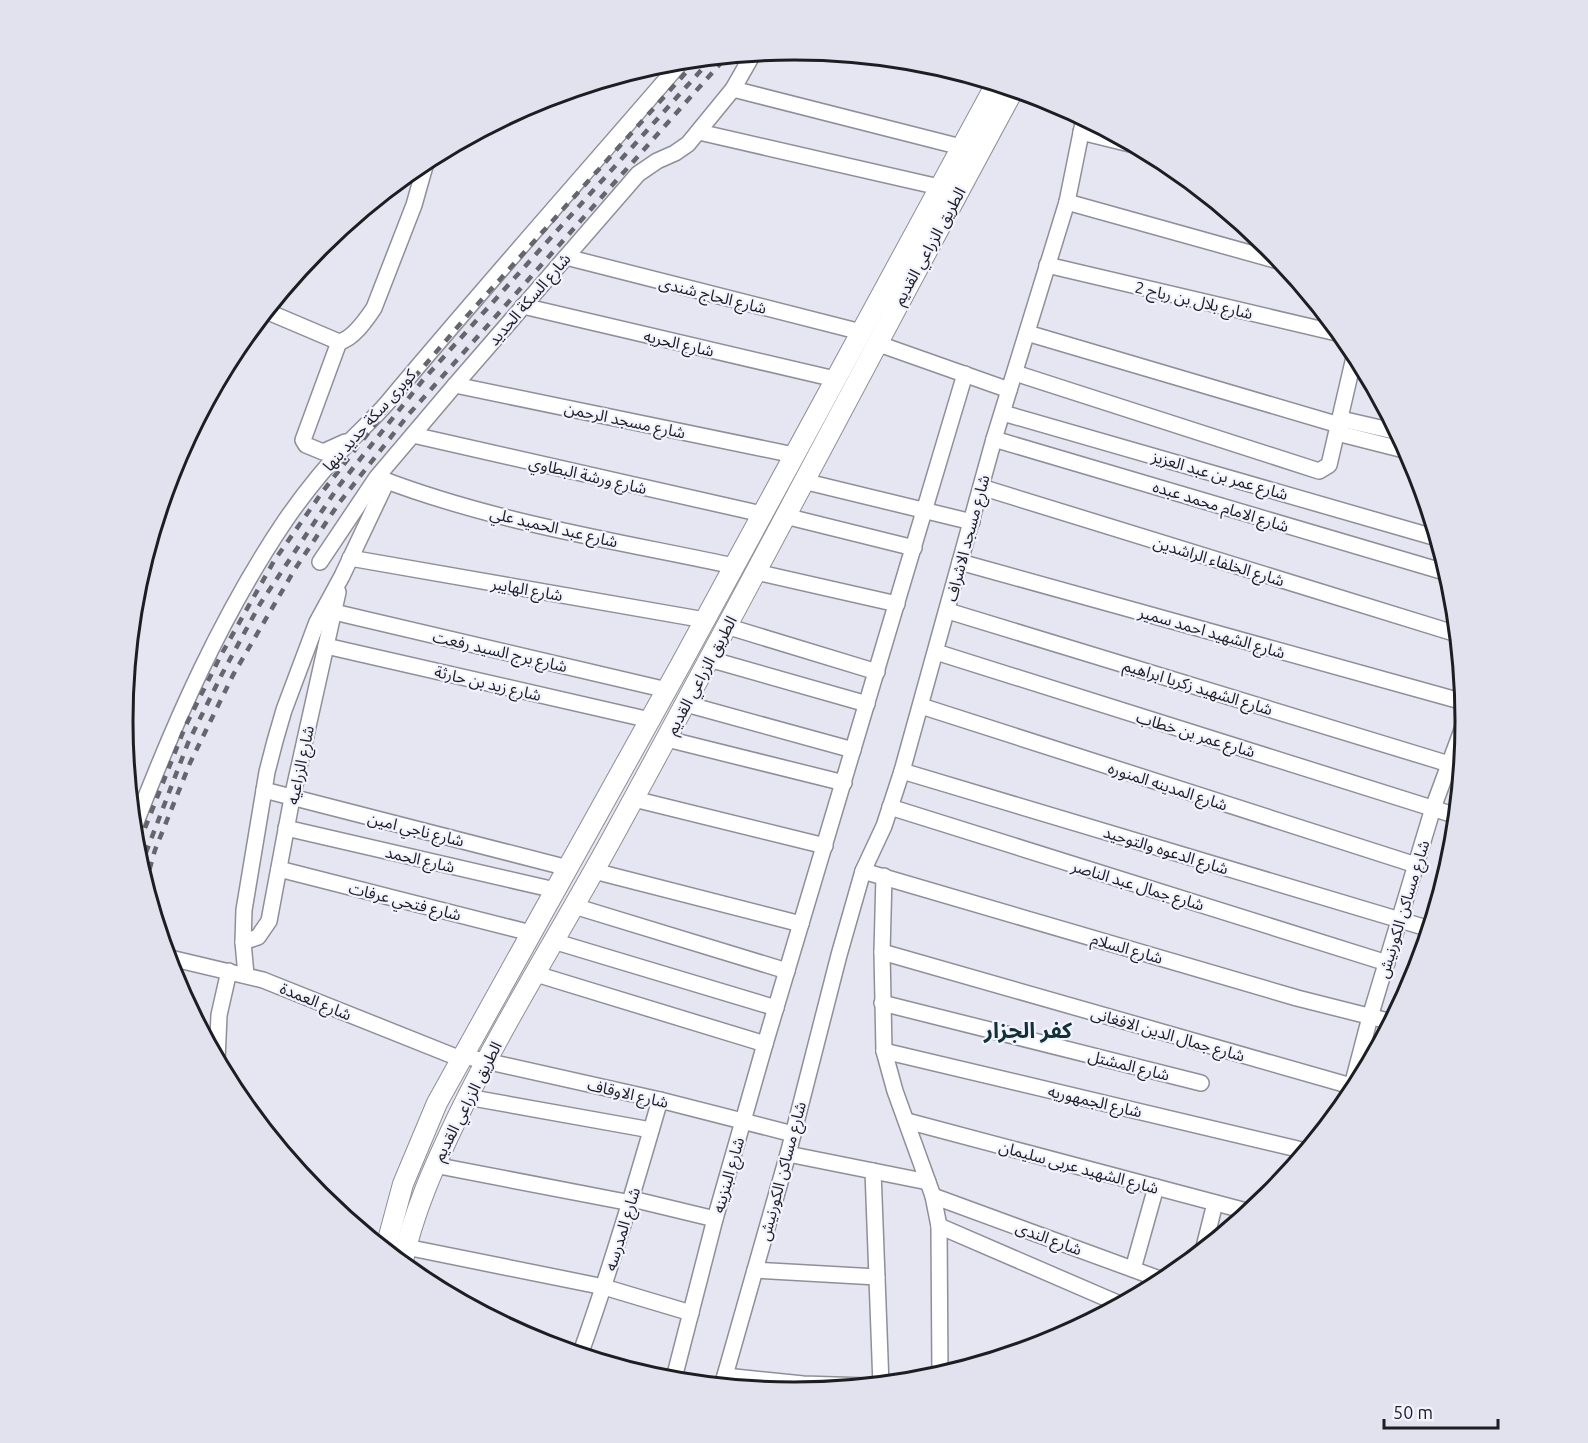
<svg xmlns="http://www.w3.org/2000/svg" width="1588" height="1443" font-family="Ubuntu,'Noto Sans Arabic',sans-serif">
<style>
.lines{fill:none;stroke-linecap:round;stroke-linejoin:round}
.minor-casing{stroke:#8f8f9a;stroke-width:18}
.major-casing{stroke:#8f8f9a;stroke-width:22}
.minor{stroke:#fff;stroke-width:15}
.major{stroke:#fff;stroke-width:20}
.rail{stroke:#65666d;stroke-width:4.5;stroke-dasharray:8 8;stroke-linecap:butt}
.labels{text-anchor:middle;stroke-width:4.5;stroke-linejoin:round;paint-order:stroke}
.street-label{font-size:16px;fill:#1d1e22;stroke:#f2f3ff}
.district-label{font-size:22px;font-weight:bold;fill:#0f3234;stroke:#f2f3ff}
.rim{fill:none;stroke:#1d1e22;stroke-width:3}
</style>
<rect width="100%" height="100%" fill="#e5e6f1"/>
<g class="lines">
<defs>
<g id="minor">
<path d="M733,89L961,147"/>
<path d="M699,132L939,187"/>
<path d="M1081,132L1134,145"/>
<path d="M1067,202L1282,262"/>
<path d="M566,257L861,332"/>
<path d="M1047,265L1341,334"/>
<path d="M523,306L835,379"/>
<path d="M266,311L339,342"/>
<path d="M1027,333L1339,425"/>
<path d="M339,342C353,339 366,320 374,308L414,205L427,159"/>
<path d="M339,342L303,440L306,445L323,452L345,442"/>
<path d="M876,343L1009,390"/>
<path d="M1015,373L1319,471L1329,465L1355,353"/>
<path d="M455,385L794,455"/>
<path d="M1003,413L1437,538"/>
<path d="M1341,419L1398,432"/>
<path d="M1337,433L1408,451"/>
<path d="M413,435L762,514"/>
<path d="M994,439L1448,573"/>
<path d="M379,478C493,522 616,541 734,566"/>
<path d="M803,481L972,522"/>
<path d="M981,487L1457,634"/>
<path d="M785,516L914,548"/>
<path d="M350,558L705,620"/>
<path d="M320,562L377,477L455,385L638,174L657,161L675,153L688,144L733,89L753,54"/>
<path d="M960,562L1464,702"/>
<path d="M756,572L897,604"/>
<path d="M948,611L1449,764"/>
<path d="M334,612L667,690"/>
<path d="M726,626L877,672"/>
<path d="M326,646L650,720"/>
<path d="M936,652L1457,816"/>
<path d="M709,659L867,704"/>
<path d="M686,704L853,750"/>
<path d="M921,706L1416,865"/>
<path d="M667,739L844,783"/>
<path d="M902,771L1430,929"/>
<path d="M264,790L568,868"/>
<path d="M634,799L825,846"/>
<path d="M890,807L1387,963"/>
<path d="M286,828L555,890"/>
<path d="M133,830C174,723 221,616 285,521C305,492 327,465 351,440C364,427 377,415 388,402C484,287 584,175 682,61"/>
<path d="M279,869L531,933"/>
<path d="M594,871L801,924"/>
<path d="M863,871L1297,998L1392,1022"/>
<path d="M884,876L882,952L884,1051L895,1091L933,1196L939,1226L940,1376"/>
<path d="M574,906L787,971"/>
<path d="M553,941L776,1008"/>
<path d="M243,942L258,937L269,921L292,798L338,592"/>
<path d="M882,952L1351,1086"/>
<path d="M166,957L263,980L461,1059"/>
<path d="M536,974L765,1044"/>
<path d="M246,975L243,942L244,910L267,772L275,741L284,710L317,622L342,576L387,481"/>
<path d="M882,1003L1201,1083"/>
<path d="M884,1051L1306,1151"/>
<path d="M463,1056L660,1100L793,1134"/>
<path d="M217,1060L219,1015L229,971"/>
<path d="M467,1097L651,1130"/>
<path d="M1348,1101L1370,1017L1433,808L1466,719"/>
<path d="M907,1121L1250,1212"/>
<path d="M788,1154L928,1182"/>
<path d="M434,1165L631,1203"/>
<path d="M873,1171L881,1385"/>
<path d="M933,1196L1165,1281"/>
<path d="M632,1199L715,1219"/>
<path d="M939,1226L1122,1305"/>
<path d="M406,1247L604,1287L691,1313"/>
<path d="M1203,1251L1215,1203"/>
<path d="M1133,1269L1156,1187"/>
<path d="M755,1270L877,1277"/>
<path d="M580,1355C610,1271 635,1186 660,1100"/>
<path d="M725,1376L803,1384L867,1386"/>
<path d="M673,1382L715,1219L765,1044L965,374"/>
<path d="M722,1386L788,1154L839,955L863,871L884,826L902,771L994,439L1067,202L1084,118"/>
</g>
<g id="major">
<path d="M385,1251L403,1184L437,1103L681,664L996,84"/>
<path d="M402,1265C413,1212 435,1164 458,1116C504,1022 560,933 610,842C747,592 878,340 1014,89"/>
</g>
</defs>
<use href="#minor" class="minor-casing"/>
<use href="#major" class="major-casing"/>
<use href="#minor" class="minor"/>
<use href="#major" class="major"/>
<g class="rail">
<path d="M145,828L185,727L221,655L274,561L323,491L383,414L467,316L698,59"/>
<path d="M140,868L188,743L222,674L260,604L338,487L423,380L713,57"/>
<path d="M145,885L155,850L190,763L233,675L295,569L339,503L409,414L727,56"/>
</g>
</g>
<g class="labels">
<g class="street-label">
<text transform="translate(929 246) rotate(-61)" y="6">الطريق الزراعي القديم</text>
<text transform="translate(713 295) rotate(14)" y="6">شارع الحاج شندى</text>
<text transform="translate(529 299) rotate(-49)" y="6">شارع السكة الحديد</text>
<text transform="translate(1194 300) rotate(13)" y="6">شارع بلال بن رباح 2</text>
<text transform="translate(679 343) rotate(13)" y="6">شارع الحريه</text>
<text transform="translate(369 420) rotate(-48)" y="6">كوبرى سكة حديد بنها</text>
<text transform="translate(625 420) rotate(12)" y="6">شارع مسجد الرحمن</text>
<text transform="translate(588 475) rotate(13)" y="6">شارع ورشة البطاوي</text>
<text transform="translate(1220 475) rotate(16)" y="6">شارع عمر بن عبد العزيز</text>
<text transform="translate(1221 506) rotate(17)" y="6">شارع الامام محمد عبده</text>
<text transform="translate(554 527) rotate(13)" y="6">شارع عبد الحميد علي</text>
<text transform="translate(967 538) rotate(-75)" y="6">شارع مسجد الاشراف</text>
<text transform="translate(1219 561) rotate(17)" y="6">شارع الخلفاء الراشدين</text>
<text transform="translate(527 589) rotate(10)" y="6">شارع الهايبر</text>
<text transform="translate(1212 632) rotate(16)" y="6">شارع الشهيد احمد سمير</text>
<text transform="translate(500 651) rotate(13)" y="6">شارع برج السيد رفعت</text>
<text transform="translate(701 675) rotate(-62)" y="6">الطريق الزراعي القديم</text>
<text transform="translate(488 683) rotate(13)" y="6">شارع زيد بن حارثة</text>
<text transform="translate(1198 687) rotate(17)" y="6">شارع الشهيد زكريا ابراهيم</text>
<text transform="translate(1196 734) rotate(17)" y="6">شارع عمر بن خطاب</text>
<text transform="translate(300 765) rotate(-78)" y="6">شارع الزراعيه</text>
<text transform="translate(1168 786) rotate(18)" y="6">شارع المدينه المنوره</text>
<text transform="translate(416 829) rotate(14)" y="6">شارع ناجي امين</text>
<text transform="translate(1166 850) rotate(17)" y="6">شارع الدعوه والتوحيد</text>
<text transform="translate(420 859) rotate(13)" y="6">شارع الحمد</text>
<text transform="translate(1138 885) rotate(17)" y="6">شارع جمال عبد الناصر</text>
<text transform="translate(405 901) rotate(14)" y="6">شارع فتحي عرفات</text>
<text transform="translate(1403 909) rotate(-73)" y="6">شارع مساكن الكورنيش</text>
<text transform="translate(1127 948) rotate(16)" y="6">شارع السلام</text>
<text transform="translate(316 1001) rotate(22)" y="6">شارع العمدة</text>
<text transform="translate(1168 1034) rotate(16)" y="6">شارع جمال الدين الافغانى</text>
<text transform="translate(1129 1065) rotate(14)" y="6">شارع المشتل</text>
<text transform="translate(628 1093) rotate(13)" y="6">شارع الاوقاف</text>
<text transform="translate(467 1101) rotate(-63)" y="6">الطريق الزراعي القديم</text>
<text transform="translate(1095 1101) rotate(13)" y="6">شارع الجمهوريه</text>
<text transform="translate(1079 1167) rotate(15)" y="6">شارع الشهيد عربى سليمان</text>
<text transform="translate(782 1171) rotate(-75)" y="6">شارع مساكن الكورنيش</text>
<text transform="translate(728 1175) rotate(-74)" y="6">شارع البنزينه</text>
<text transform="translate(622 1229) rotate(-73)" y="6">شارع المدرسه</text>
<text transform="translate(1049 1238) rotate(20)" y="6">شارع الندى</text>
</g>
<g class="district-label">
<text x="1028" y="1038">كفر الجزار</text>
</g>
</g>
<path d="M0 0H1588V1443H0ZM133 721a661 661 0 1 1 1322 0a661 661 0 1 1-1322 0Z" fill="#e1e2ed" fill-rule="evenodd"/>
<path class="rim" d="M133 721a661 661 0 1 1 1322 0a661 661 0 1 1-1322 0Z"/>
<path d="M1384 1419v9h114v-9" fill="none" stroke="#1d1e22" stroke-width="3"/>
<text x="1393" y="1419" font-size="18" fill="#1d1e22" stroke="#f2f3ff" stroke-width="4.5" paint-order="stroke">50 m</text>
</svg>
